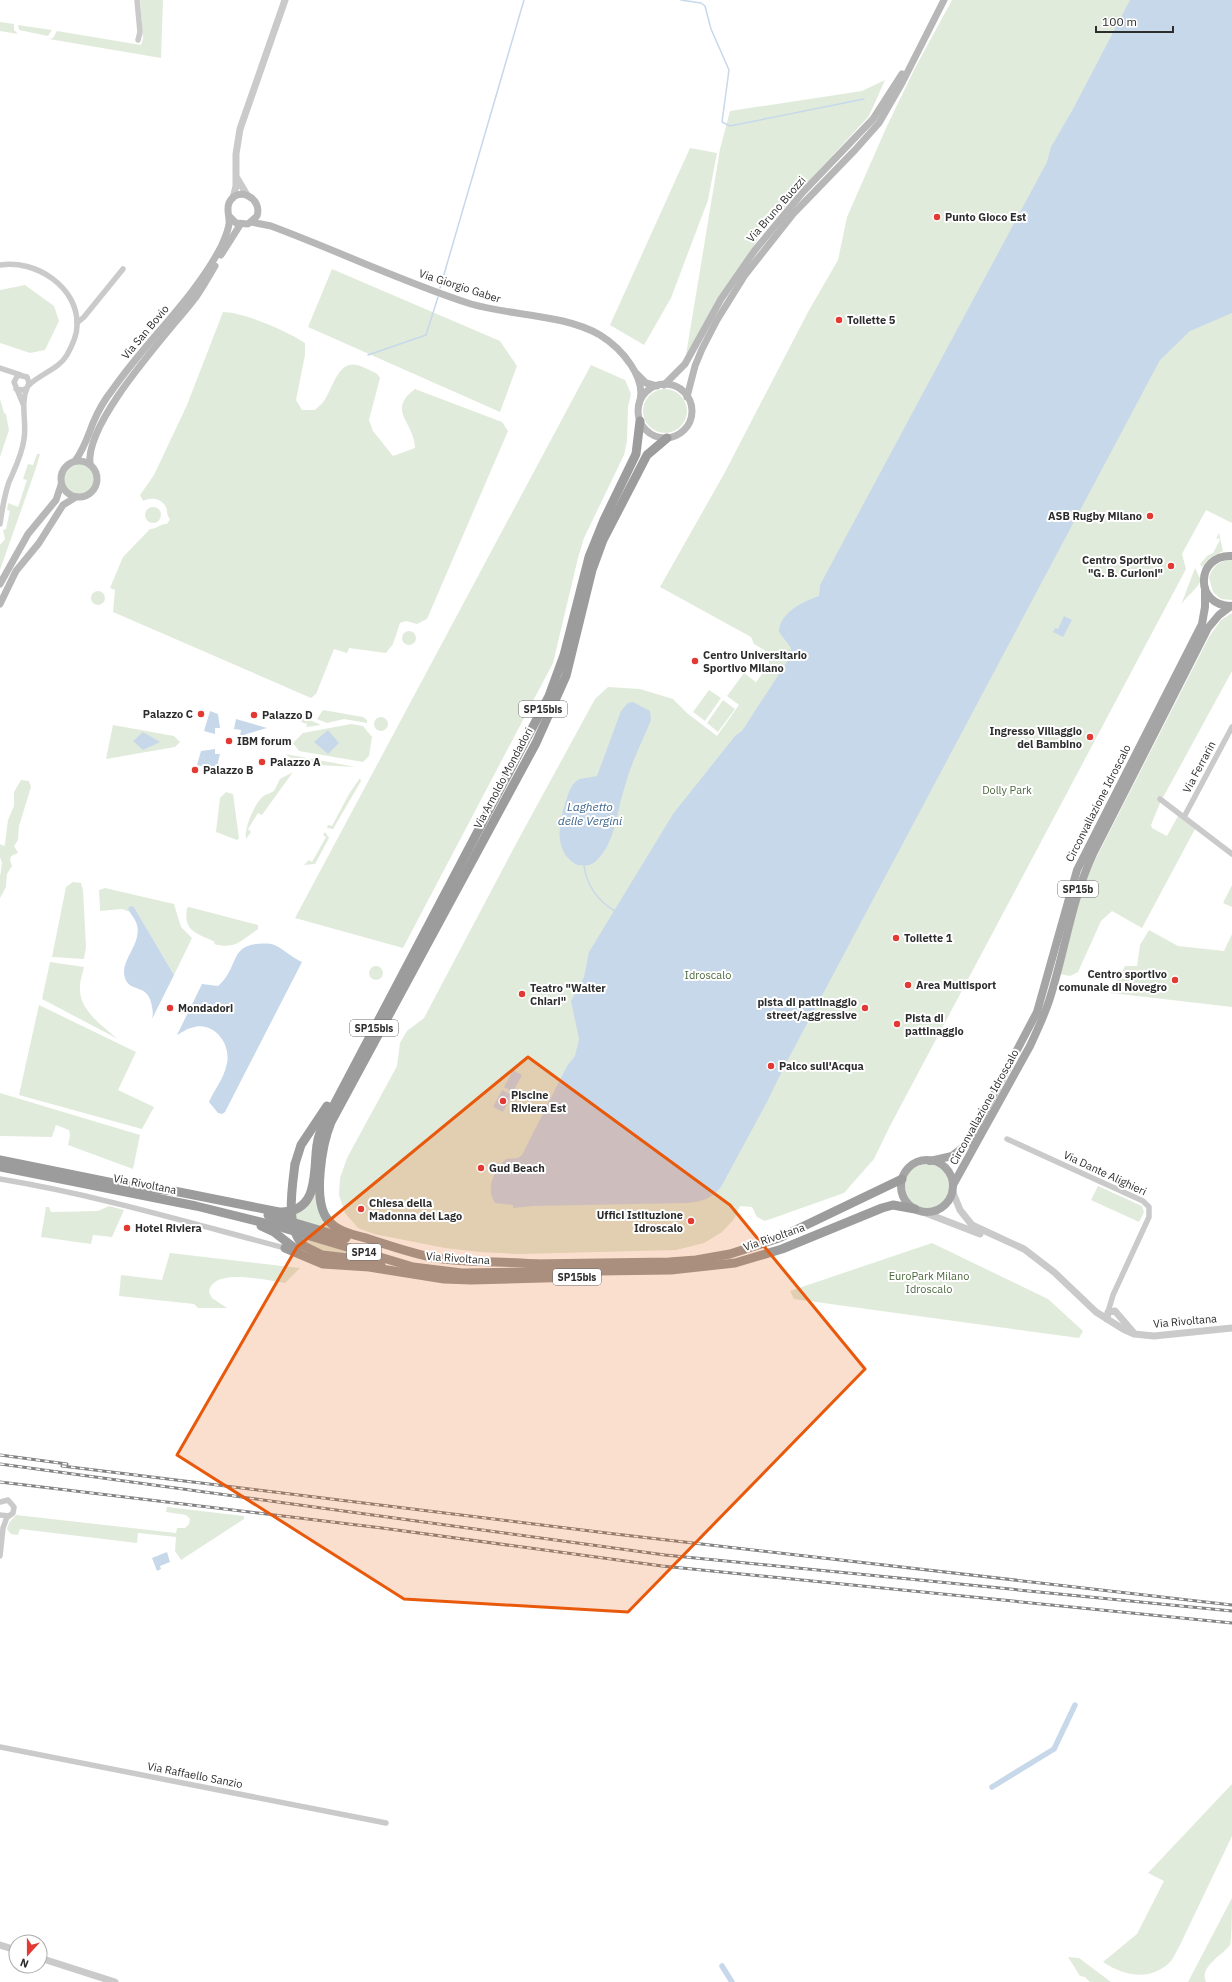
<svg xmlns="http://www.w3.org/2000/svg" width="1232" height="1982" font-family="'IBM Plex Sans',sans-serif">
<style>
.green{fill:#e1ebdb}
.water{fill:#c7d8ea}
.lines{fill:none;stroke-linecap:round;stroke-linejoin:round}
.stream{stroke:#c7d8ea;stroke-width:1.5}
.canal{stroke:#c7d8ea;stroke-width:5.5}
.minor{stroke:#cacaca;stroke-width:5.5}
.tertiary{stroke:#cacaca;stroke-width:7}
.secondary{stroke:#b7b7b7;stroke-width:7}
.primary{stroke:#a5a5a5;stroke-width:8}
.trunk{stroke:#9c9c9c;stroke-width:9}
.rail-casing{stroke:#828282;stroke-width:3}
.rail{stroke:#fff;stroke-width:1.5;stroke-dasharray:4.5;stroke-linecap:butt}
.trunk-bridge{stroke:#9c9c9c;stroke-width:9}
.marked{fill:#e8590c;fill-opacity:0.2;stroke:#e8590c;stroke-width:3;stroke-linejoin:round}
.poi-dot{fill:#e23a32;stroke:#fff;stroke-width:1.5}
.labels{text-anchor:middle;stroke-width:4;stroke-linejoin:round;paint-order:stroke}
.shield{fill:#fff;stroke:#6c6c6c;stroke-width:1}
.shield-label{font-size:10px;font-weight:bold;fill:#2d2d2d}
.street-label{font-size:11px;fill:#2d2d2d;stroke:#fff}
.poi-label{font-size:11px;font-weight:bold;fill:#2d2d2d;stroke:#fff;text-anchor:start}
.park-label{font-size:11px;fill:#4b683c;stroke:#fff}
.water-label{font-size:12px;font-style:italic;fill:#3d658d;stroke:#fff}
</style>
<rect width="100%" height="100%" fill="#fff"/>
<g class="green">
<path d="M140,0H163L161,58L49,39L53,38L57,31L141,45L143,39Z"/>
<path d="M952,0H1232V523L1206,510L1182,554L1186,569L890,1126L874,1159L844,1193L765,1221L757,1217L752,1207L740,1206L734,1219L722,1232L704,1243L676,1250L518,1254L480,1252L445,1248L374,1234L358,1228L345,1213L339,1195L340,1178L347,1158L397,1066L400,1043L407,1031L424,1018L517,842L595,699L608,687L640,689L673,699L687,713L717,736L739,705L727,696L744,673L756,682L752,688L769,664V653L754,644L751,637L660,587L724,474L808,312L838,260L847,217L887,126L915,68Z"/>
<path d="M0,22L14,24V30L18,34L0,31Z"/>
<path d="M18,25L52,30L48,36L19,30Z"/>
<path d="M885,80L869,116L763,231L686,355L720,149L730,111L862,91Z"/>
<path d="M690,148L717,153L708,200L671,298L644,345L610,325Z"/>
<path d="M332,269L500,341L517,366L500,412L308,327Z"/>
<path d="M25,285L54,306L59,321L45,350L30,353L0,343V290Z"/>
<path d="M223,312C243,312 287,331 305,343V355L296,400L302,410H315C318,407 322,404 324,401C335,384 339,354 365,368C371,371 377,372 380,378L369,420L373,431L393,456L415,448C414,421 386,411 415,389L502,422L508,431L427,619L417,624L406,621L400,623L393,644L386,653L349,648L347,653L334,649L316,694L311,698L113,612L115,590L110,588L123,557L150,529C156,529 162,523 167,524L170,519C166,515 168,511 166,507C161,498 151,497 143,501L140,495L154,475L187,405Z"/>
<path d="M591,365L625,380L631,394L628,407L627,441L624,455L584,538L578,558L553,663L403,948L295,918Z"/>
<circle cx="665" cy="411" r="22"/>
<path d="M0,399L4,413L6,414L9,430L0,457Z"/>
<path d="M37,454H40L36,468L0,570V545L5,539L3,530L6,529L10,511L7,510L8,503L18,507L27,480L23,479L28,464L33,465Z"/>
<circle cx="79" cy="479" r="16"/>
<circle cx="153" cy="515" r="8"/>
<path d="M1219,533L1223,551L1210,558L1202,567L1200,564L1207,556L1213,553L1220,540L1219,538L1216,539Z"/>
<path d="M1232,560V600L1221,599L1213,592L1209,578C1212,566 1220,560 1232,560Z"/>
<path d="M1195,568L1201,580C1196,591 1187,595 1181,605Z"/>
<circle cx="98" cy="598" r="7"/>
<path d="M1232,613V671L1160,803L1151,825L1152,828L1167,836L1178,816L1195,829L1142,928L1112,911L1101,921L1078,972L1070,976L1060,974L1081,892L1091,868L1209,637L1221,620Z"/>
<circle cx="409" cy="638" r="7"/>
<path d="M709,690L721,698L705,721L693,712Z"/>
<path d="M723,700L735,709L718,732L707,723Z"/>
<path d="M323,710L363,717L367,720V723L344,719L327,723L317,719Z"/>
<path d="M303,717L321,725L306,727L307,724L301,722Z"/>
<circle cx="381" cy="724" r="7"/>
<path d="M351,724L363,726L372,737L369,756L363,762L299,751L293,743L303,733Z"/>
<path d="M113,725L174,736L180,742L175,747L106,759Z"/>
<path d="M285,754L356,767L300,764Z"/>
<path d="M293,772L262,815L258,813L248,829L251,832L246,839C244,828 255,801 265,795C267,794 271,793 274,791L280,779Z"/>
<path d="M360,778L361,781L333,829L327,828L328,825L332,826L349,794Z"/>
<path d="M21,780L29,781L31,787L19,826L18,840L14,846L18,853L11,856L10,860L12,866L7,874L6,887L0,898V877L2,863L0,857V844L4,846L5,844L8,820L14,806V792Z"/>
<path d="M226,792L233,794L239,838L237,840L216,832L220,798Z"/>
<path d="M325,832L329,838L315,864L304,865L309,860L312,862L326,837L323,835Z"/>
<path d="M73,882L81,883L83,890L86,947L84,959L52,957L66,887Z"/>
<path d="M1232,885V907L1223,903Z"/>
<path d="M105,888L174,904L181,927L192,938L174,975L134,907L128,909L130,912L122,909L100,911L99,890Z"/>
<path d="M189,907L258,925V929C242,940 234,950 214,944L215,942C197,933 183,932 187,908Z"/>
<path d="M1149,930L1178,946L1224,951L1232,934V1007L1111,993L1125,966H1137L1140,945Z"/>
<path d="M50,962L84,967C83,973 80,980 80,986C78,1009 102,1026 118,1039L42,999Z"/>
<circle cx="376" cy="973" r="7"/>
<path d="M39,1005L136,1052L118,1090L154,1107L142,1129L19,1095Z"/>
<path d="M0,1093L140,1135L133,1169L68,1145L70,1135L69,1130L56,1125L52,1137L0,1136Z"/>
<circle cx="927" cy="1186" r="22"/>
<path d="M1098,1186L1142,1206L1144,1212L1139,1222L1091,1200Z"/>
<path d="M316,1188L320,1215L332,1230L296,1220V1211Z"/>
<path d="M109,1206L124,1210L112,1237L93,1235L91,1244L41,1237L46,1207H49L51,1212L98,1211Z"/>
<path d="M301,1237L363,1257C340,1255 318,1255 301,1237Z"/>
<path d="M932,1243L1048,1299L1083,1331L1079,1338L794,1299L790,1291Z"/>
<path d="M170,1253L300,1268L285,1283C267,1281 213,1266 209,1292L212,1298L227,1308H198L194,1304L119,1296L121,1275L162,1280Z"/>
<path d="M167,1507L244,1516V1519L181,1560L175,1551L176,1537L138,1533L137,1543L20,1529L18,1535L11,1534L7,1529L9,1523L16,1515L176,1533L177,1528H185L189,1524L190,1519L186,1515L166,1512Z"/>
<path d="M1232,1784V1836L1180,1945C1177,1950 1174,1957 1171,1961C1151,1982 1124,1976 1103,1962L1137,1934L1164,1881L1148,1873Z"/>
<path d="M1232,1898C1232,1909 1232,1937 1230,1945C1222,1956 1199,1966 1206,1982H1188Z"/>
<path d="M1068,1957L1079,1958L1111,1982H1090L1085,1977L1080,1976Z"/>
</g>
<g class="water">
<path d="M1130,0H1232V313L1190,331L1160,360L784,1067L767,1102L721,1187C711,1199 701,1202 686,1203L533,1206L513,1208V1205L495,1203C485,1188 494,1171 506,1159L518,1158L522,1155L567,1066L575,1056L579,1039L571,1001L584,977L589,952L673,814L735,736L742,731L790,657L791,648L779,632C779,613 804,601 819,596L820,585L1047,162L1051,147L1073,109Z"/>
<path d="M1064,616L1072,620L1063,637L1053,632L1055,628L1058,629Z"/>
<path d="M633,702L650,711L651,720C642,742 631,763 625,786C617,809 616,842 597,860C592,866 585,866 577,865C554,853 558,825 565,804C568,795 570,785 578,780C583,777 591,778 597,776L621,711L628,703Z"/>
<path d="M210,711L218,714L220,728H215V734L204,731Z"/>
<path d="M236,719L267,728L240,736L241,730L234,729Z"/>
<path d="M328,730L339,743L328,754L314,742Z"/>
<path d="M143,732L160,742L143,750L133,741Z"/>
<path d="M215,749V754H220L216,770L197,765L201,751Z"/>
<path d="M130,906L134,907L174,975L152,1019C153,1015 153,1012 152,1007C149,982 130,994 125,978C119,961 142,945 137,925C135,918 131,915 128,909Z"/>
<path d="M272,944C283,948 291,957 302,962L225,1112L222,1114L218,1113L209,1102C214,1090 224,1079 227,1063C231,1043 213,1020 191,1028C186,1029 181,1033 177,1035L202,984L218,986C242,965 226,940 272,944Z"/>
<path d="M513,1070L522,1075L513,1092L504,1087Z"/>
<path d="M502,1090L512,1095L503,1112L493,1107Z"/>
<path d="M167,1552L170,1562L160,1566L161,1569L157,1571L152,1558Z"/>
</g>
<g class="lines">
<g class="stream">
<path d="M681,0L701,3L705,6L711,29L729,70L722,122L730,126L864,99"/>
<path d="M440,288L524,0"/>
<path d="M368,355L426,335L438,297"/>
<path d="M584,866C587,885 598,901 615,911"/>
</g>
<g class="canal">
<path d="M992,1787L1054,1749L1075,1705"/>
<path d="M722,1966L732,1982"/>
</g>
<g class="minor">
<path d="M137,0L140,32L138,40"/>
<path d="M0,265C35,259 79,287 77,326C77,336 72,346 67,355C59,369 40,374 29,385"/>
<path d="M77,323L84,317L123,269"/>
<path d="M0,368L21,375"/>
<path d="M16,389L23,390L27,388L29,383L27,377L18,375L14,382L23,404"/>
<path d="M0,524C2,510 4,496 9,482C15,468 22,455 24,439C27,422 20,404 27,388"/>
<path d="M1160,799L1232,854"/>
<path d="M1184,817L1232,727"/>
<path d="M1007,1139L1143,1201L1149,1207V1217L1113,1295L1108,1312"/>
<path d="M0,1179C97,1195 190,1223 285,1248"/>
<path d="M0,1502L8,1500L14,1507L13,1513L9,1516L0,1515"/>
<path d="M0,1556L3,1528L7,1517"/>
<path d="M0,1747L386,1823"/>
</g>
<g class="tertiary">
<path d="M237,178L247,195"/>
<path d="M233,198L236,186V154L240,129L285,0"/>
<path d="M952,1190L960,1210L972,1225L1024,1249L1054,1272L1096,1312L1123,1329L1134,1334L1154,1336L1232,1328"/>
<path d="M923,1212L980,1234"/>
<path d="M1107,1319L1108,1312L1115,1311L1133,1332"/>
<path d="M0,1945L16,1950"/>
<path d="M40,1958L115,1982"/>
</g>
<g class="secondary">
<path d="M251,222L271,226C338,251 403,282 471,304C512,316 564,314 600,335C621,348 648,378 639,404"/>
<path d="M221,255L240,225"/>
<path d="M637,374L646,383L657,386"/>
<circle cx="665" cy="411" r="27"/>
<path d="M664,385L685,364L721,299L755,250L803,192L873,119L902,74"/>
<path d="M687,397L695,366L702,349L717,320L745,275L793,214L855,150L879,123L902,83L944,0"/>
<circle cx="79" cy="479" r="18"/>
<path d="M75,461C84,449 88,436 93,423C98,411 105,399 113,389C147,340 193,300 221,247C224,240 228,232 229,224C230,217 226,210 229,203C237,185 263,198 257,216L248,224L236,223L229,216"/>
<path d="M90,464C85,421 169,332 196,297C203,287 209,276 215,266"/>
<path d="M0,584L28,534L56,500L61,485"/>
<path d="M0,604L16,571L39,543L63,505L76,497"/>
</g>
<g class="primary">
<path d="M1232,556C1195,554 1194,607 1232,606"/>
<circle cx="927" cy="1186" r="26"/>
<path d="M930,1161L952,1156L968,1143L1037,1012L1077,870L1202,624L1205,607V589"/>
<path d="M953,1185L1030,1046C1037,1031 1044,1016 1049,1001C1065,952 1071,901 1093,854L1208,628L1219,615L1231,606"/>
</g>
<g class="trunk">
<path d="M0,1160L138,1188"/>
<path d="M295,1164L301,1145L327,1106"/>
<path d="M0,1167L196,1206L277,1226L413,1267L462,1273L671,1270L735,1263L782,1249L882,1208L893,1205L915,1209"/>
<path d="M133,1187L174,1191L279,1212C320,1213 313,1172 317,1145C318,1137 321,1129 325,1122L549,696L564,655L589,557L604,520L636,454L640,421"/>
<path d="M268,1215L346,1238"/>
<path d="M261,1226L274,1232L297,1250"/>
<path d="M304,1246L322,1255L357,1259L381,1265"/>
<path d="M285,1248L323,1264L369,1267L444,1279L471,1280L578,1277"/>
<path d="M531,1264L669,1262L696,1260L730,1254L779,1238L902,1179"/>
<path d="M537,1264C504,1261 469,1263 436,1258C413,1254 391,1246 369,1239C355,1235 337,1232 328,1220C312,1201 322,1144 331,1122L536,743L566,676L592,570L603,540L647,455L667,438"/>
</g>
<defs>
<g id="rail">
<path d="M0,1455L67,1464"/>
<path d="M0,1464L665,1555L1232,1611"/>
<path d="M62,1466L615,1534L1232,1605"/>
<path d="M0,1482L382,1528L662,1566L1232,1623"/>
</g>
</defs>
<use href="#rail" class="rail-casing"/>
<use href="#rail" class="rail"/>
<path class="trunk-bridge" d="M295,1164C292,1188 285,1228 304,1246"/>
</g>
<path class="marked" d="M528,1057L730,1205L865,1369L628,1612L404,1599L177,1455L297,1247Z"/>
<g class="poi-dot">
<circle cx="937" cy="217" r="4"/>
<circle cx="839" cy="320" r="4"/>
<circle cx="1150" cy="516" r="4"/>
<circle cx="1171" cy="566" r="4"/>
<circle cx="695" cy="661" r="4"/>
<circle cx="201" cy="714" r="4"/>
<circle cx="254" cy="715" r="4"/>
<circle cx="1090" cy="737" r="4"/>
<circle cx="229" cy="741" r="4"/>
<circle cx="262" cy="762" r="4"/>
<circle cx="195" cy="770" r="4"/>
<circle cx="896" cy="938" r="4"/>
<circle cx="1175" cy="980" r="4"/>
<circle cx="908" cy="985" r="4"/>
<circle cx="522" cy="994" r="4"/>
<circle cx="170" cy="1008" r="4"/>
<circle cx="865" cy="1008" r="4"/>
<circle cx="897" cy="1024" r="4"/>
<circle cx="771" cy="1066" r="4"/>
<circle cx="503" cy="1101" r="4"/>
<circle cx="481" cy="1168" r="4"/>
<circle cx="361" cy="1209" r="4"/>
<circle cx="691" cy="1221" r="4"/>
<circle cx="127" cy="1228" r="4"/>
</g>
<g class="labels">
<g class="shield">
<rect x="519" y="701" width="48" height="16" rx="3"/>
<rect x="1058" y="881" width="40" height="16" rx="3"/>
<rect x="350" y="1020" width="48" height="16" rx="3"/>
<rect x="347" y="1244" width="34" height="16" rx="3"/>
<rect x="553" y="1269" width="48" height="16" rx="3"/>
</g>
<g class="shield-label">
<text x="543" y="713">SP15bis</text>
<text x="1078" y="893">SP15b</text>
<text x="374" y="1032">SP15bis</text>
<text x="364" y="1256">SP14</text>
<text x="577" y="1281">SP15bis</text>
</g>
<g class="street-label">
<text transform="translate(776 209) rotate(-49)" y="4">Via Bruno Buozzi</text>
<text transform="translate(460 286) rotate(18)" y="4">Via Giorgio Gaber</text>
<text transform="translate(145 332) rotate(-50)" y="4">Via San Bovio</text>
<text transform="translate(1199 767) rotate(-62)" y="4">Via Ferrarin</text>
<text transform="translate(503 778) rotate(-62)" y="4">Via Arnoldo Mondadori</text>
<text transform="translate(1098 803) rotate(-63)" y="4">Circonvallazione Idroscalo</text>
<text transform="translate(984 1107) rotate(-61)" y="4">Circonvallazione Idroscalo</text>
<text transform="translate(1105 1173) rotate(25)" y="4">Via Dante Alighieri</text>
<text transform="translate(145 1184) rotate(11)" y="4">Via Rivoltana</text>
<text transform="translate(774 1237) rotate(-19)" y="4">Via Rivoltana</text>
<text transform="translate(458 1258) rotate(4)" y="4">Via Rivoltana</text>
<text transform="translate(1185 1321) rotate(-5)" y="4">Via Rivoltana</text>
<text transform="translate(195 1775) rotate(11)" y="4">Via Raffaello Sanzio</text>
</g>
<g class="poi-label">
<text x="945" y="221">Punto Gioco Est</text>
<text x="847" y="324">Toilette 5</text>
<text x="1142" y="520" text-anchor="end">ASB Rugby Milano</text>
<text x="1163" y="564" text-anchor="end">Centro Sportivo<tspan x="1163" dy="13">"G. B. Curioni"</tspan></text>
<text x="703" y="659">Centro Universitario<tspan x="703" dy="13">Sportivo Milano</tspan></text>
<text x="193" y="718" text-anchor="end">Palazzo C</text>
<text x="262" y="719">Palazzo D</text>
<text x="1082" y="735" text-anchor="end">Ingresso Villaggio<tspan x="1082" dy="13">del Bambino</tspan></text>
<text x="237" y="745">IBM forum</text>
<text x="270" y="766">Palazzo A</text>
<text x="203" y="774">Palazzo B</text>
<text x="904" y="942">Toilette 1</text>
<text x="1167" y="978" text-anchor="end">Centro sportivo<tspan x="1167" dy="13">comunale di Novegro</tspan></text>
<text x="916" y="989">Area Multisport</text>
<text x="530" y="992">Teatro "Walter<tspan x="530" dy="13">Chiari"</tspan></text>
<text x="857" y="1006" text-anchor="end">pista di pattinaggio<tspan x="857" dy="13">street/aggressive</tspan></text>
<text x="178" y="1012">Mondadori</text>
<text x="905" y="1022">Pista di<tspan x="905" dy="13">pattinaggio</tspan></text>
<text x="779" y="1070">Palco sull'Acqua</text>
<text x="511" y="1099">Piscine<tspan x="511" dy="13">Riviera Est</tspan></text>
<text x="489" y="1172">Gud Beach</text>
<text x="369" y="1207">Chiesa della<tspan x="369" dy="13">Madonna del Lago</tspan></text>
<text x="683" y="1219" text-anchor="end">Uffici Istituzione<tspan x="683" dy="13">Idroscalo</tspan></text>
<text x="135" y="1232">Hotel Riviera</text>
</g>
<g class="park-label">
<text x="1007" y="794">Dolly Park</text>
<text x="708" y="979">Idroscalo</text>
<text x="929" y="1280">EuroPark Milano<tspan x="929" dy="13">Idroscalo</tspan></text>
</g>
<g class="water-label">
<text x="590" y="811">Laghetto<tspan x="590" dy="14">delle Vergini</tspan></text>
</g>
</g>
<g transform="translate(28 1954) rotate(201)"><circle r="19" fill="#ffffff" stroke="#ababab"/>
<path d="M0-3L7 15L0 10L-7 15Z" fill="#e23a32"/>
<text y="-6" font-size="11" font-weight="bold" text-anchor="middle" fill="#2d2d2d">N</text>
</g>
<path d="M1096 26v6h77v-6" fill="none" stroke="#2d2d2d" stroke-width="2"/>
<text x="1102" y="26" font-size="12" fill="#2d2d2d" stroke="#ffffff" stroke-width="3" paint-order="stroke">100 m</text>
</svg>
